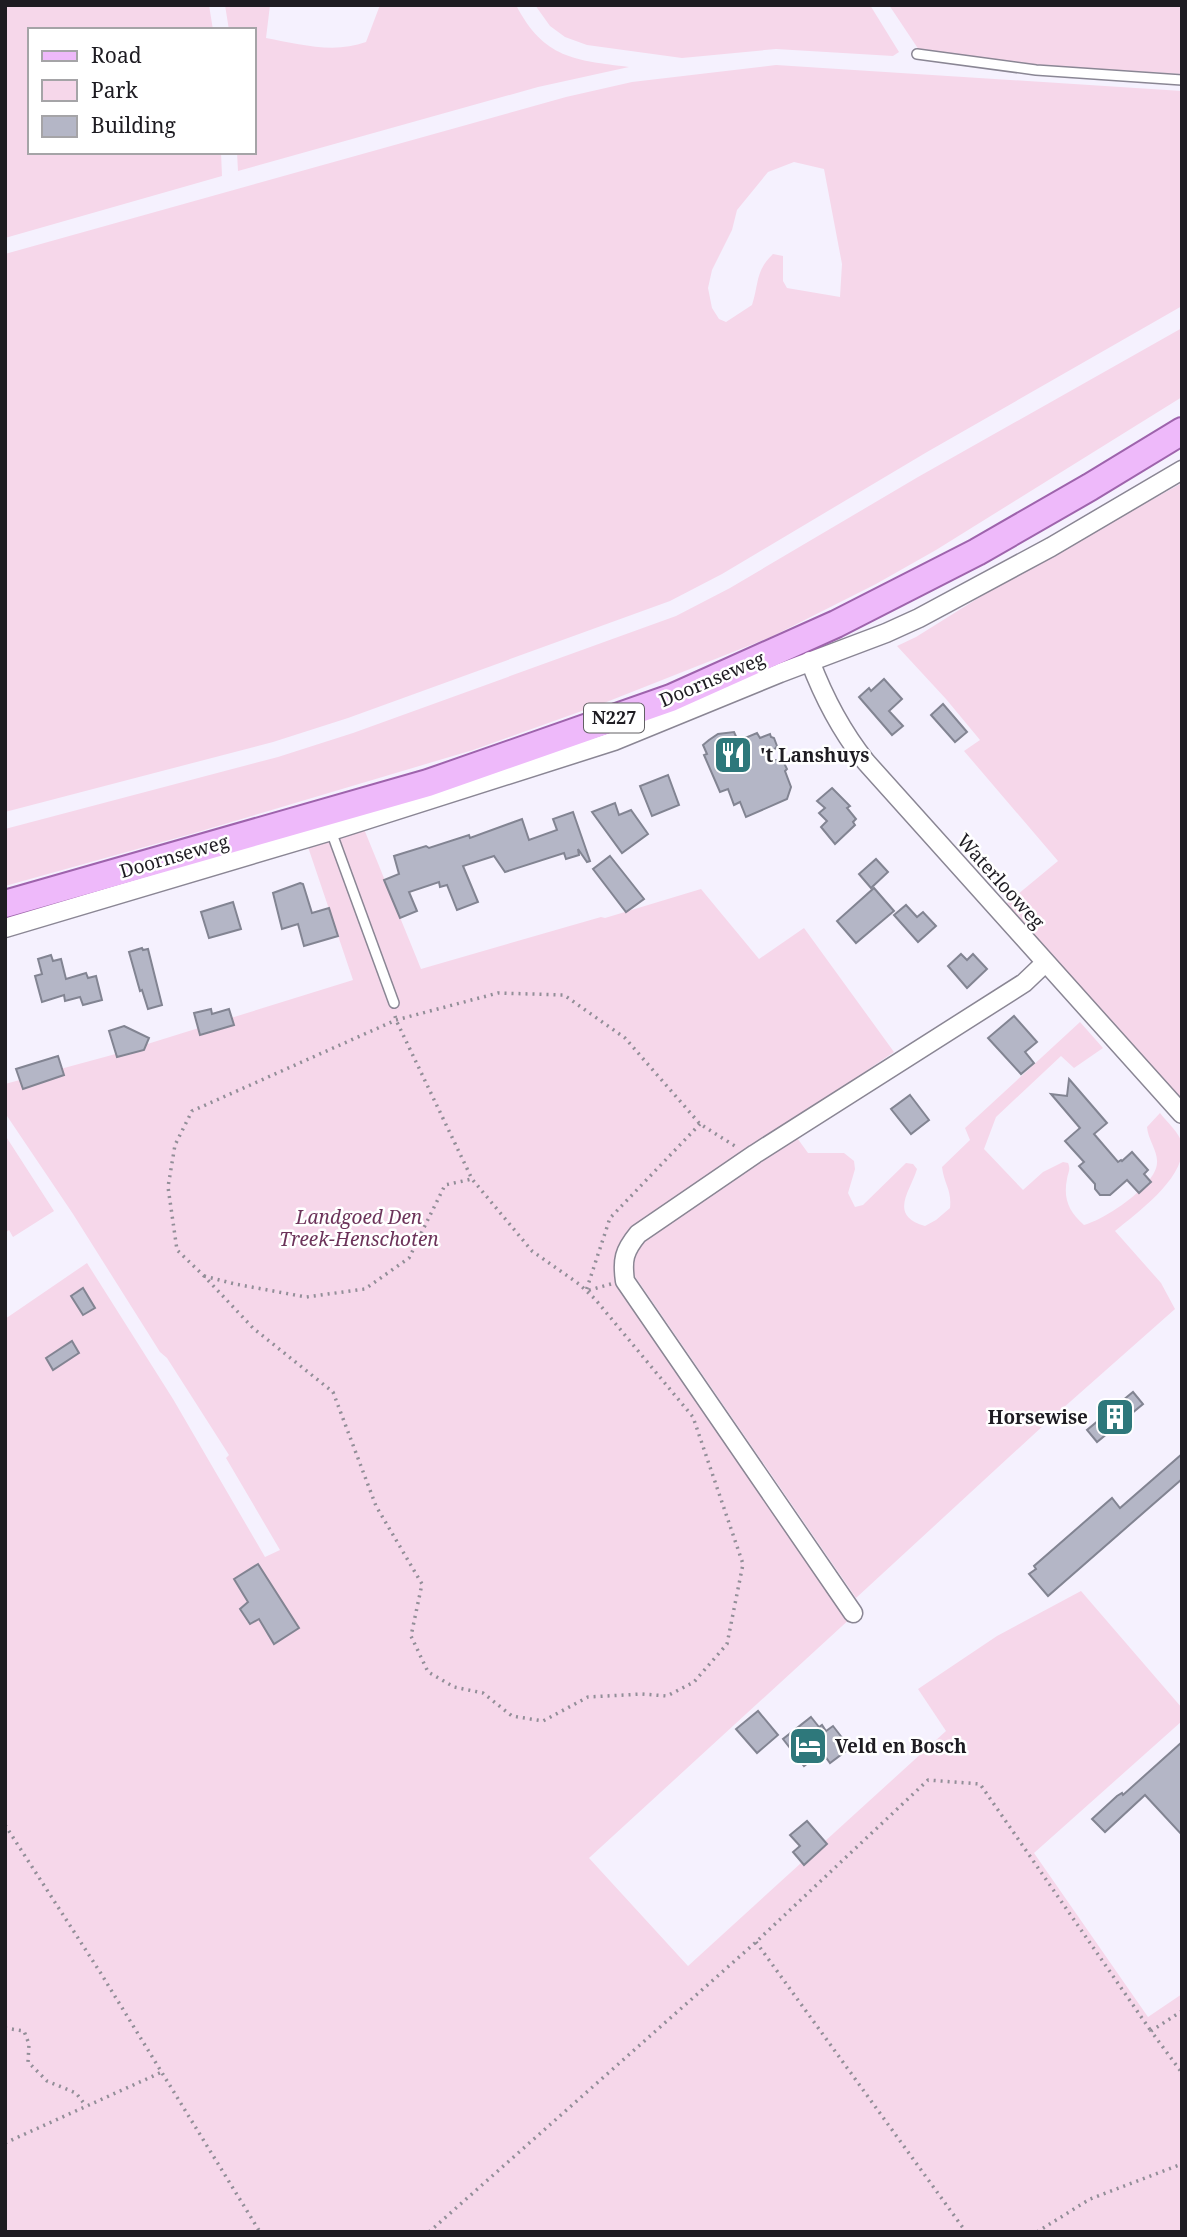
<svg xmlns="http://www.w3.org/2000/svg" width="1187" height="2237" font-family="'Noto Serif',serif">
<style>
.green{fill:#f6d7ea;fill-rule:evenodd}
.building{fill:#b4b6c6;stroke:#828492;stroke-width:2}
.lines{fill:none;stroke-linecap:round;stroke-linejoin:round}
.service-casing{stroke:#8a8694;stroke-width:12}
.minor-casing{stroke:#8a8694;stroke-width:21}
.primary-casing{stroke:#9e64ac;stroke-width:30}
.path{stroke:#928e98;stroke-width:3.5;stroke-dasharray:2 5;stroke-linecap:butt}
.service{stroke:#fff;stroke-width:9}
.minor{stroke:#fff;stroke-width:18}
.primary{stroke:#eeb9fa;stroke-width:26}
.labels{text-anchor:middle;stroke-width:5;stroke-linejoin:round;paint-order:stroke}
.shield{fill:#fff;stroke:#626064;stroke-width:2}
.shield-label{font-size:18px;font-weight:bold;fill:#1e1c22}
.street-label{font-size:19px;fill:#1e1c22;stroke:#fff}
.poi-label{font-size:19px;font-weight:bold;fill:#1e1c22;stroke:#fff;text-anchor:start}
.park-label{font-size:19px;font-style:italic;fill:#6c335a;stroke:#fff}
</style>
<rect width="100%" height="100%" fill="#f5f1fe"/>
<g class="green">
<path d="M5,5H209L213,30H30V152H221L222,176L5,238Z"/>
<path d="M225,5H270L266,38C298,44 334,54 366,42L380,5H516C544,59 575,60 629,67L538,87L238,171L237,152H254V30H229Z"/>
<path d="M535,5H870L899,52L893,56L776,49L682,58L587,45L565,37L550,26Z"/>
<path d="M889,5H1182V74L933,59L921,53Z"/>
<path d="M776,65L1182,91V306L927,452L722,574L670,601L348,718L273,742L5,812V254L566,97L632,82ZM794,162L824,169L842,264L840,297L787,288L783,281V256L773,254C755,271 759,284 752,305L726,322L719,319L712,308L708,288L712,270L732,230L737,210L768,172Z"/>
<path d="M1182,328V397L936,550L876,584L771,637L604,703L473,750L191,834L5,886V829L278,757L353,733L676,616L730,588L918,477Z"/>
<path d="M1182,483V1100L1006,904L1058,861L964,751L980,740L946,699L897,646L916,637L1012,577Z"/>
<path d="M364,829L421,969L601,917L605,918L701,889L759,959L804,928L894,1052L624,1236C617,1252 615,1262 618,1280L853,1616L589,1858L688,1966L946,1731L918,1689L997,1636L1081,1591L1182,1708V1721L1034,1853L1148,2017L1182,1994V2232H5V1319L87,1263L173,1399L265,1557L280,1550L226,1458L229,1455L167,1358L160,1352L73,1214L5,1113V1084L112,1055L353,980L307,844Z"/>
<path d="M1080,1022L1103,1048L1074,1068L1061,1056L996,1117L984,1149L1023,1190L1043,1172L1063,1162L1068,1163C1071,1170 1068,1172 1067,1179C1063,1199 1069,1212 1084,1225C1104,1220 1156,1186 1157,1163C1158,1151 1148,1140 1147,1127L1160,1113C1166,1121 1180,1133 1182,1144C1187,1177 1138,1212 1115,1231L1161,1283L1175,1309L1045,1424L856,1598L636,1278L630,1267L629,1254L645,1238L795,1135L808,1153H844L854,1161L855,1169L848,1193L855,1207L863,1205L906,1163L913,1164L917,1169C910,1192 888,1215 925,1226L936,1220L950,1208C952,1190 944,1184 942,1167L970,1140L965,1128Z"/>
<path d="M5,1135L54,1211L13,1237L9,1230L5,1233Z"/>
</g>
<g class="building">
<path d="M884,679L902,699L889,711L903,726L892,735L859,697L869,688L871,691Z"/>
<path d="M943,704L967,732L955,742L931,715Z"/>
<path d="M734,732L738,741L757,733L760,738L770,734L771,737L774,738L777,746L767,759L783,761L787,769L785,771L791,787L787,799L746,817L740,802L734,805L728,789L720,792L704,755L707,754L703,745L709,740L718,734Z"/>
<path d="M668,775L679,805L652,816L640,786Z"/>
<path d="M832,788L850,806L847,808L856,819L853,822L855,825L835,844L821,827L827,821L819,813L825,808L817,801Z"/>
<path d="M615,803L619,815L631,810L648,834L622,853L592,812Z"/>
<path d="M573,812L590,861L587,862L578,849L579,855L566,859L564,853L505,872L494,856L463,866L478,902L457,910L447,885L440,887L439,882L409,892L417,911L400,918L384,880L399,874L394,856L426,846L429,848L469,835L470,838L522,819L529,840L557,830L553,819Z"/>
<path d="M610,856L644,899L626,912L593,869Z"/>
<path d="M876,859L888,872L871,888L859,874Z"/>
<path d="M300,883L303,884L312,913L329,908L338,936L304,946L298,924L282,929L273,893Z"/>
<path d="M874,888L894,911L856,943L837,921Z"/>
<path d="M233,902L241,929L209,938L201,912Z"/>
<path d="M906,905L917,917L923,912L936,926L918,942L894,915Z"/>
<path d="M142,948L143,950L148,949L162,1005L148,1009L142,990L140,991L129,952Z"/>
<path d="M961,954L967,960L973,954L987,969L967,988L948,966Z"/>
<path d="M51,955L53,961L61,959L66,979L86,973L88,978L96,976L102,1000L83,1005L80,997L65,1001L64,995L42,1002L35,976L42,974L38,959Z"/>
<path d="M211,1009L212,1014L229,1009L234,1025L200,1035L194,1013Z"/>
<path d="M1014,1016L1037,1042L1025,1052L1034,1063L1021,1074L988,1038Z"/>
<path d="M124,1026L149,1038L144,1050L117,1057L109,1031Z"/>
<path d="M58,1056L64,1075L23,1089L16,1069Z"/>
<path d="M1069,1079L1107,1123L1094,1134L1118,1162L1121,1160L1122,1161L1132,1152L1148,1170L1144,1174L1151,1182L1139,1193L1127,1180L1110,1195H1100L1095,1189V1184L1079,1166L1084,1162L1065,1141L1080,1128L1051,1094L1067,1096Z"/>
<path d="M910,1095L929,1120L911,1134L891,1109Z"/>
<path d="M83,1288L95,1308L83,1315L71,1296Z"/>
<path d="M72,1341L79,1353L53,1370L46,1358Z"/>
<path d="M1133,1392L1143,1404L1097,1442L1087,1430Z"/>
<path d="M1182,1454V1479L1048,1596L1029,1574L1036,1569L1034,1566L1112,1498L1120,1508Z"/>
<path d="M258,1564L299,1628L274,1644L259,1619L250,1624L240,1609L248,1602L234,1579Z"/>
<path d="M758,1711L778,1735L757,1753L736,1729Z"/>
<path d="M811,1717L819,1727L822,1725L826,1731L833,1726L850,1748L830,1763L822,1752L804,1766L783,1739Z"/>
<path d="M1182,1742V1835L1145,1795L1105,1832L1092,1819L1117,1796L1122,1793L1123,1795Z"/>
<path d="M807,1821L827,1844L804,1865L793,1852L800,1846L790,1835Z"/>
</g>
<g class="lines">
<defs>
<g id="service">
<path d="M917,54L1036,70L1182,80"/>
<path d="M331,831L394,1003"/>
</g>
<g id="minor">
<path d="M810,661C824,698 842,732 866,762L1182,1114"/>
<path d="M5,928L331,831L614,741L780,673L886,633L919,618L1051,547L1182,470"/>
<path d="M853,1613L625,1281C622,1260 624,1251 638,1234L755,1154L1024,983L1045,963"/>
</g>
<path id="primary" d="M5,904L428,783L671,698L836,624L977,552L1090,487L1182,431"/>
</defs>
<use href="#service" class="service-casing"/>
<use href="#minor" class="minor-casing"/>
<use href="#primary" class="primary-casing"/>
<g class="path">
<path d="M395,1016L396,1020L472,1179L532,1251L579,1284L595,1299L693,1417L743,1564L727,1644L694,1682L667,1696L642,1694L588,1697L543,1721L512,1716L483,1693L454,1687L428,1672L411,1636L422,1584L376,1506L333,1392L253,1328L204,1276L177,1250L168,1187L175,1145L192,1111L396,1020L498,993L564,995L625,1038L700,1124L735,1146"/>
<path d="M204,1276L235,1284L306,1297L365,1289L409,1258L445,1185L472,1179"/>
<path d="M611,1284L586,1291L610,1218L700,1124"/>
<path d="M5,1825L100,1972L260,2232"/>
<path d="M756,1942L966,2232"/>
<path d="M1182,2011L1151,2031L1182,2073"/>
<path d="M5,2028L24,2031L29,2044L28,2062L47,2081L76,2093L86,2106"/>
<path d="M5,2143L162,2072"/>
<path d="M429,2232L756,1942L928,1780L980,1784L1151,2031"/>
<path d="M1037,2232L1090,2199L1182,2164"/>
</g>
<use href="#service" class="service"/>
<use href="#minor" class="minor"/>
<use href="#primary" class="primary"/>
</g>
<defs>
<symbol id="restaurant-square" viewBox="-11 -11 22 22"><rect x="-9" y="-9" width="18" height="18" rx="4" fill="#2e787b" stroke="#fff"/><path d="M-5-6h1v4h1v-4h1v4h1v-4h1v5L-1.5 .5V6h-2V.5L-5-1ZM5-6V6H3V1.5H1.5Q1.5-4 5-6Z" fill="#fff"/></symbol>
<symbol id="building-square" viewBox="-11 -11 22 22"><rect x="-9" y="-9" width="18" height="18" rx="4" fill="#2e787b" stroke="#fff"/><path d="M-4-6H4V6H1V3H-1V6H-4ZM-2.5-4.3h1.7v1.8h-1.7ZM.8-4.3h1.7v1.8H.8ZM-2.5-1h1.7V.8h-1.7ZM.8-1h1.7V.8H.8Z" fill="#fff"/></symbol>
<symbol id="hotel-square" viewBox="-11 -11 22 22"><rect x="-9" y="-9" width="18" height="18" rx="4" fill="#2e787b" stroke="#fff"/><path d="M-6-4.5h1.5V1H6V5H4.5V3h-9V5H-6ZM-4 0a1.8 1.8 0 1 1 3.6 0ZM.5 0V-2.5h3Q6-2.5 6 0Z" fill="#fff"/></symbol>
</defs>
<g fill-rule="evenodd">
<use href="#restaurant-square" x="711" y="733" width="44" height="44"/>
<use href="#building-square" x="1093" y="1395" width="44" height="44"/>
<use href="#hotel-square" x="786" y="1724" width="44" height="44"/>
</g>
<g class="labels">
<rect class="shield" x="584" y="703.5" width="60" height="29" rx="5"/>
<g class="shield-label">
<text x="614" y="724">N227</text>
</g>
<g class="street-label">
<text transform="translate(712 679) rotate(-23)" y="7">Doornseweg</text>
<text transform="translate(174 856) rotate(-16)" y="7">Doornseweg</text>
<text transform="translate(1001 881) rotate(48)" y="7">Waterlooweg</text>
</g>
<g class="poi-label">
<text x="760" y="762">'t Lanshuys</text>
<text x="1088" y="1424" text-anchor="end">Horsewise</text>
<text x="835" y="1753">Veld en Bosch</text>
</g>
<g class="park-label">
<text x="359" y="1224">Landgoed Den<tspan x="359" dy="22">Treek-Henschoten</tspan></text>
</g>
</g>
<rect width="1187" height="2237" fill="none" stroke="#1e1c22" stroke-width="14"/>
<rect x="28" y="28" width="228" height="126" fill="#ffffff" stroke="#a5a4a7" stroke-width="2"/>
<rect x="42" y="51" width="35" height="10" fill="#eeb9fa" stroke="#a5a4a7" stroke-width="2"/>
<text x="91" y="63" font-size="21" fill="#1e1c22">Road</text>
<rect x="42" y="80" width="35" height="21" fill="#f6d7ea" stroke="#a5a4a7" stroke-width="2"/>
<text x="91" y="98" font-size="21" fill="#1e1c22">Park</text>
<rect x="42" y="116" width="35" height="21" fill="#b4b6c6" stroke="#a5a4a7" stroke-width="2"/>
<text x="91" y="133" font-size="21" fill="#1e1c22">Building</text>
</svg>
